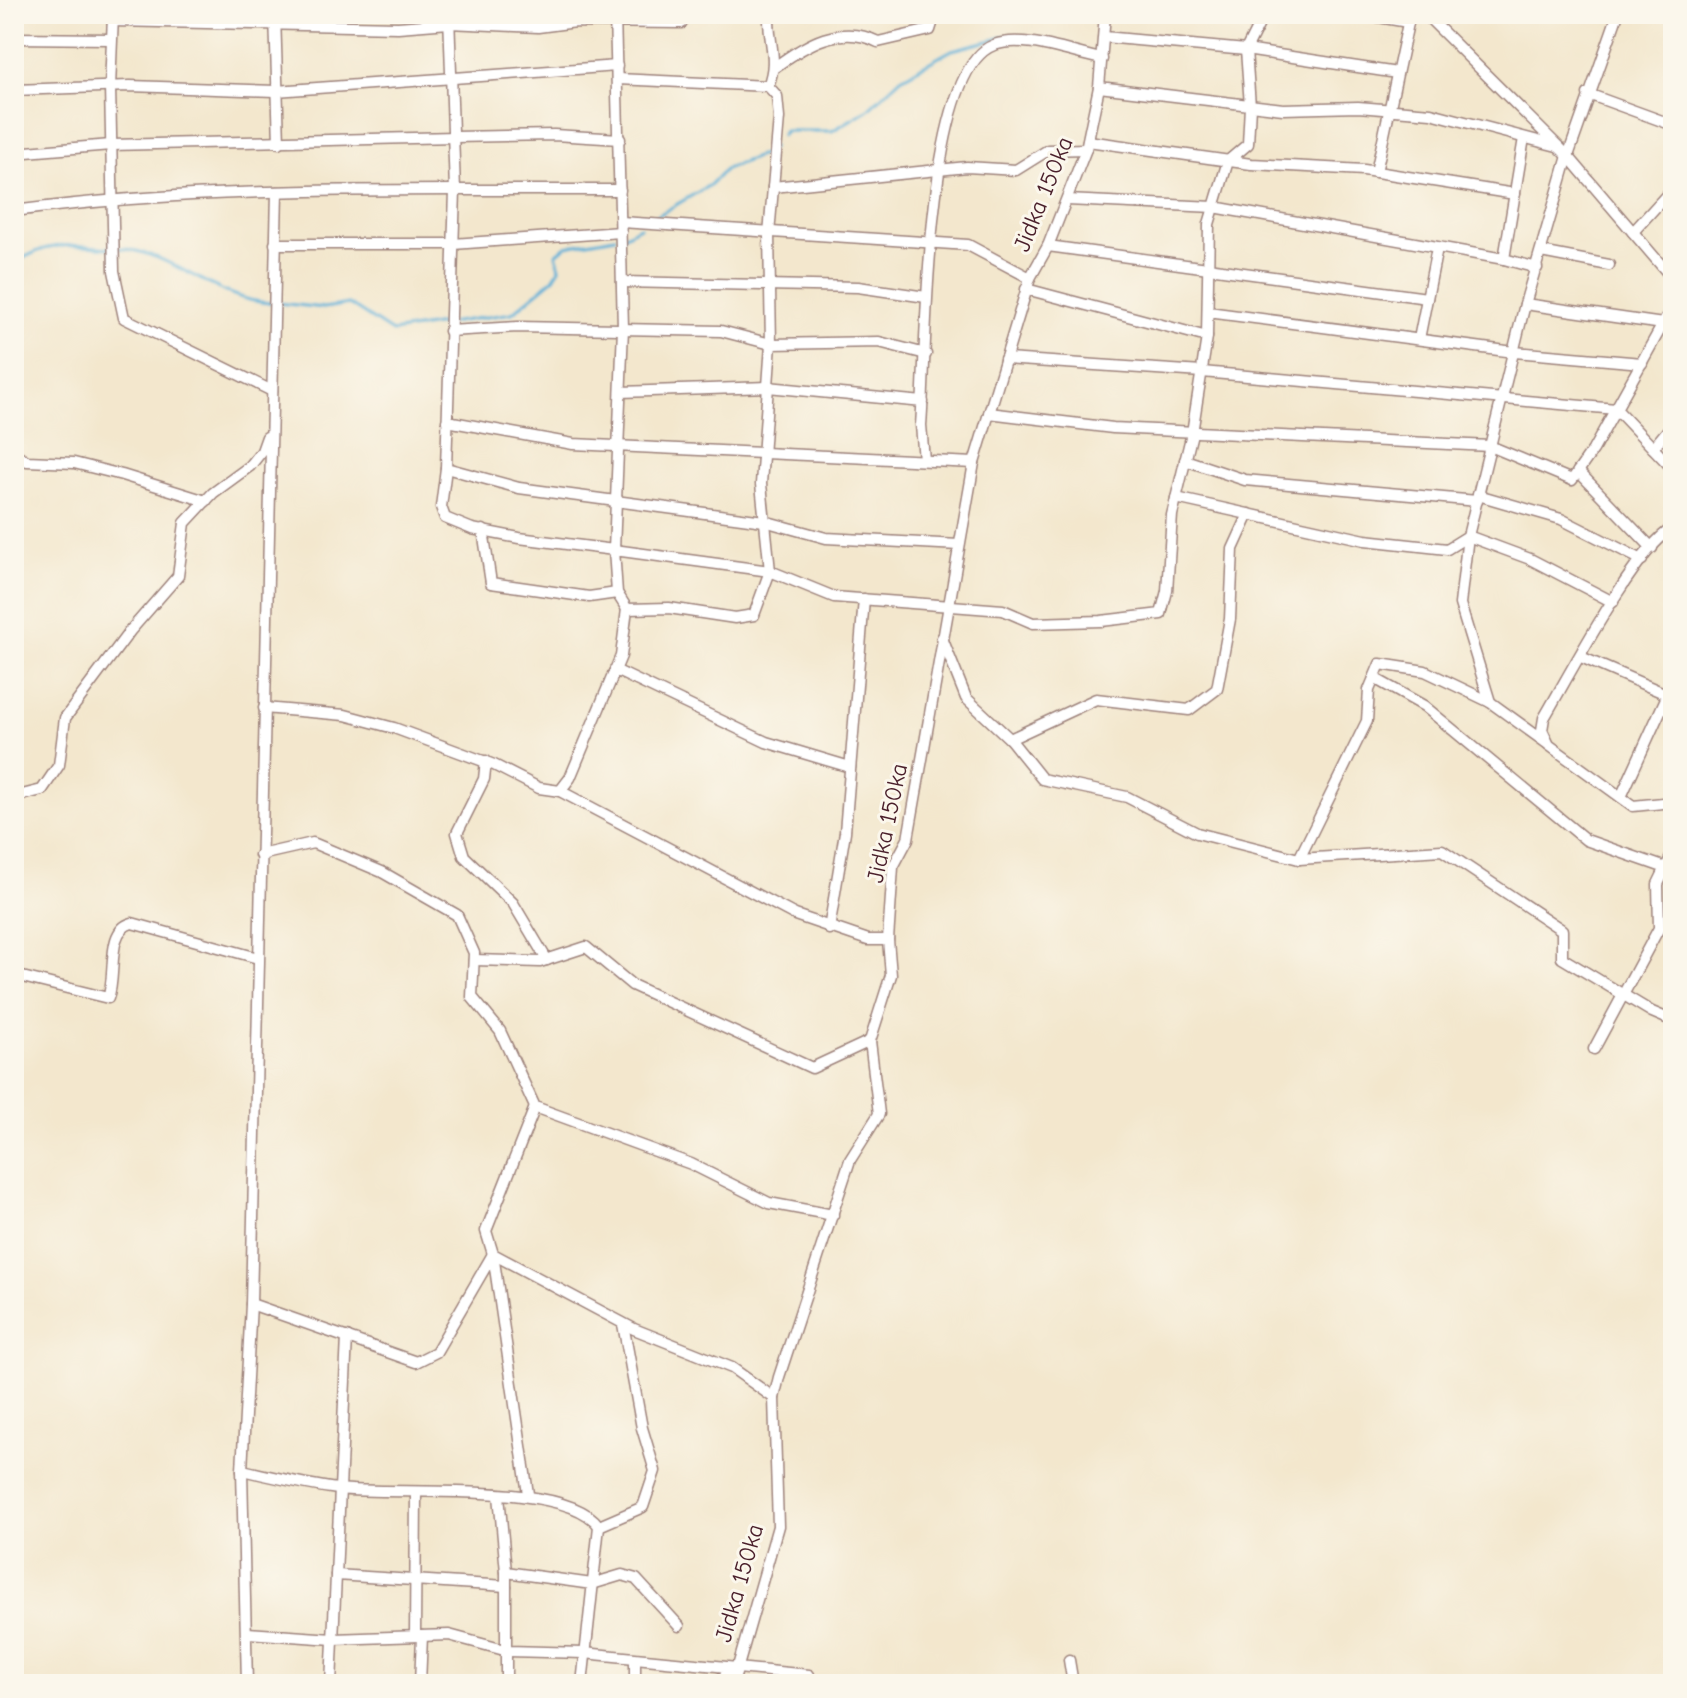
<svg xmlns="http://www.w3.org/2000/svg" width="1687" height="1698" font-family="'Comic Neue',sans-serif">
<style>
.lines{fill:none;stroke-linecap:round;stroke-linejoin:round}
.stream{stroke:#5cb0d8;stroke-width:3}
.minor-casing{stroke:#9e837c;stroke-width:13}
.minor{stroke:#fff;stroke-width:10}
.labels{text-anchor:middle;stroke-width:6;stroke-linejoin:round;paint-order:stroke}
.street-label{font-size:24px;fill:#4a1f2b;stroke:#fbf7ec}
</style>
<rect width="100%" height="100%" fill="#fbf7ec"/>
<filter id="ink" filterUnits="userSpaceOnUse"><feTurbulence type="fractalNoise" baseFrequency=".0125" numOctaves="2"/><feDisplacementMap in="SourceGraphic" scale="16" xChannelSelector="R" yChannelSelector="G"/><feConvolveMatrix kernelMatrix="1 2 1 2 8 2 1 2 1" color-interpolation-filters="sRGB"/></filter>
<filter id="wash" filterUnits="userSpaceOnUse"><feTurbulence type="fractalNoise" baseFrequency=".006" numOctaves="4" result="noise"/><feDisplacementMap in="SourceGraphic" scale="32" xChannelSelector="R" yChannelSelector="G"/><feGaussianBlur stdDeviation="1.8" result="paint"/><feColorMatrix in="noise" values="0 0 0 0 0 0 0 0 0 0 0 0 0 0 0 0 0 1.4 0 .05"/><feComposite in="paint" operator="in"/></filter>
<g filter="url(#wash)">
<rect width="100%" height="100%" fill="#f3e7cd"/>
<g class="lines">
<g class="stream">
<path d="M782,135L784,131H832L867,110L901,78L952,50L1008,36"/>
<path d="M650,220L710,185L725,169L764,154L772,147"/>
<path d="M623,236L640,227"/>
<path d="M118,248C174,252 215,301 271,303"/>
<path d="M14,264C46,241 73,244 111,248"/>
<path d="M278,303L324,308L349,304L392,332L512,313L553,279L560,268L556,254L566,246L615,237"/>
</g>
</g>
</g>
<g filter="url(#ink)">
<g class="lines">
<defs>
<g id="minor">
<path d="M275,14L279,143"/>
<path d="M449,14L455,191L446,468L441,507L445,518L472,529L519,538L614,550L623,328L615,14"/>
<path d="M1361,14L1408,22"/>
<path d="M1425,14L1568,156L1673,279"/>
<path d="M113,16L110,87L114,271L124,318L272,391"/>
<path d="M113,21L398,27L449,23L538,27L576,22L682,23"/>
<path d="M1104,37L1246,50L1397,73"/>
<path d="M14,38L110,39"/>
<path d="M775,67C806,44 841,23 878,42L930,30L935,14"/>
<path d="M617,79L768,86L777,96L779,118L769,234L771,344L761,484L770,571L754,615L735,618L669,608L627,609L617,593L614,550L770,571L834,597L1003,610L1033,623L1101,621L1161,614L1167,591L1172,515L1192,433L1207,337L1209,224L1228,161L1248,144L1250,106L1246,50L1264,14"/>
<path d="M768,86C779,58 768,43 769,14"/>
<path d="M1099,87L1283,109L1358,107L1431,113L1557,146"/>
<path d="M14,90L130,86L276,91L617,66"/>
<path d="M1588,94L1673,125"/>
<path d="M1524,138L1504,259L1537,268"/>
<path d="M1088,141L1251,164L1364,170L1515,194"/>
<path d="M14,153L111,145L455,137L554,135L620,139"/>
<path d="M1673,167V174"/>
<path d="M1376,172L1410,14"/>
<path d="M773,187L967,167L1016,170L1048,150L1086,149"/>
<path d="M1067,200L1214,207L1504,259"/>
<path d="M14,211C214,184 418,191 620,190"/>
<path d="M621,222L968,245L1030,278"/>
<path d="M1633,232L1673,188"/>
<path d="M275,244H453L621,232"/>
<path d="M1048,246L1427,298"/>
<path d="M1541,252L1609,265"/>
<path d="M622,282L858,287L926,297"/>
<path d="M1026,289L1207,337"/>
<path d="M1525,304L1663,324"/>
<path d="M1208,312L1514,352L1642,363"/>
<path d="M449,331L518,327L721,331L771,344L879,342L926,354"/>
<path d="M1419,339L1437,248"/>
<path d="M1005,359L1202,372L1616,409L1673,469"/>
<path d="M621,392L768,387L923,402"/>
<path d="M989,413L1113,428L1490,446L1572,480L1593,450L1673,306"/>
<path d="M447,421L573,444L974,463"/>
<path d="M1653,448L1673,424"/>
<path d="M14,453L27,461L74,463L122,475L206,501"/>
<path d="M924,460L921,425C927,356 923,71 994,45C1025,34 1070,53 1102,59"/>
<path d="M1185,460L1245,480L1477,501"/>
<path d="M446,468L519,488L764,521L826,538L959,545"/>
<path d="M1578,471L1652,548"/>
<path d="M1478,495L1561,519L1642,560"/>
<path d="M1176,498L1365,540L1447,549L1468,536L1530,559L1613,602"/>
<path d="M1673,528C1634,550 1570,674 1544,718L1542,730L1549,745L1633,806L1673,802"/>
<path d="M483,530L491,583L589,597L617,593"/>
<path d="M942,638L966,698L1010,739L1042,779L1127,797L1197,833L1299,859L1442,850L1562,930V958L1652,1012L1673,1021"/>
<path d="M1581,657L1673,697"/>
<path d="M615,670L766,742L850,767"/>
<path d="M1374,678L1424,706L1586,840L1666,868"/>
<path d="M1490,702L1460,604L1468,536L1525,304L1568,156L1618,14"/>
<path d="M264,708L345,715L394,728L494,765L539,788L560,791L795,915L868,940H888"/>
<path d="M1010,739L1096,699L1189,710L1217,689L1230,619L1233,549L1249,514"/>
<path d="M486,761L484,779L457,833L464,856L513,903L547,960"/>
<path d="M560,791L570,778L621,656L627,609"/>
<path d="M14,797L42,790L59,765L65,718L130,631L178,576L185,523L213,493L250,466L262,451L267,437"/>
<path d="M1621,797L1673,683"/>
<path d="M260,855L313,843L382,872L457,915L474,953L472,997L500,1031L535,1107L691,1164L769,1203L833,1215"/>
<path d="M1299,859L1367,721L1369,690L1380,664L1425,671L1490,702L1548,744"/>
<path d="M829,929L845,832L864,599"/>
<path d="M474,960L540,962L586,947L632,985L812,1068L870,1041"/>
<path d="M14,975L108,998C117,976 105,930 132,923L258,958"/>
<path d="M1594,1049L1659,928L1658,884L1673,853"/>
<path d="M535,1107L486,1231L493,1254L634,1329L732,1368L774,1398"/>
<path d="M493,1254L528,1494"/>
<path d="M251,1304L416,1362L436,1352L493,1254"/>
<path d="M242,1470C274,1477 306,1485 338,1489C396,1496 567,1479 599,1526L582,1684"/>
<path d="M499,1495L506,1572V1684"/>
<path d="M599,1526L643,1507L655,1471L642,1428L623,1324"/>
<path d="M506,1572L592,1584L622,1575L636,1579L679,1626"/>
<path d="M336,1575L506,1586"/>
<path d="M248,1633L333,1639L449,1635L508,1651L584,1653L809,1675L808,1684"/>
<path d="M415,1636L416,1493"/>
<path d="M1069,1660L1073,1684"/>
<path d="M247,1684L242,1470L251,1304L277,192"/>
<path d="M331,1684L347,1337"/>
<path d="M420,1684L422,1636"/>
<path d="M635,1684V1659"/>
<path d="M715,1684L735,1667"/>
<path d="M733,1684L778,1526L774,1398L779,1377L850,1160L879,1114L870,1041L891,975L888,940L893,867L908,839L974,463L1030,278L1048,246L1086,149L1099,87L1105,14"/>
</g>
</defs>
<use href="#minor" class="minor-casing"/>
<use href="#minor" class="minor"/>
</g>
</g>
<g class="labels">
<g class="street-label">
<text transform="translate(1043 194) rotate(-68)" y="8">Jidka 150ka</text>
<text transform="translate(887 823) rotate(-78)" y="8">Jidka 150ka</text>
<text transform="translate(739 1583) rotate(-74)" y="8">Jidka 150ka</text>
</g>
</g>
<rect width="1687" height="1698" fill="none" stroke="#fbf7ec" stroke-width="48"/>
</svg>
